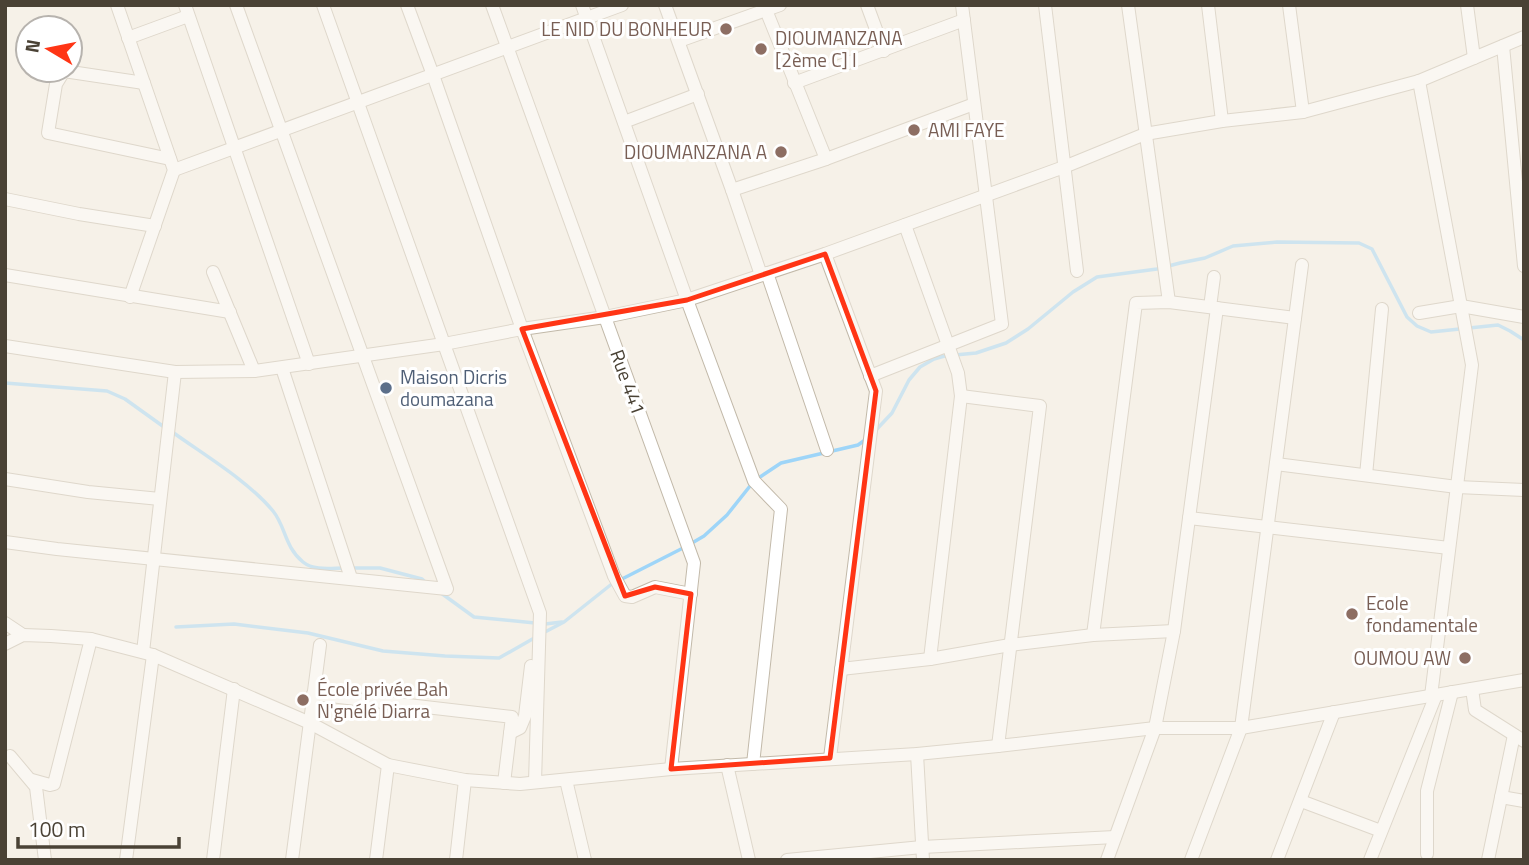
<svg xmlns="http://www.w3.org/2000/svg" width="1529" height="865" font-family="'Titillium Web',sans-serif">
<style>
.lines{fill:none;stroke-linecap:round;stroke-linejoin:round}
.stream{stroke:#9ed5f8;stroke-width:3.5}
.minor-casing{stroke:#c2b9a9;stroke-width:14}
.minor{stroke:#fff;stroke-width:12}
.marked{fill:none;stroke:#ff3515;stroke-width:5;stroke-linejoin:round}
.education-dot{fill:#8d6e63;stroke:#fff;stroke-width:2.5}
.service-dot{fill:#5c6f8a;stroke:#fff;stroke-width:2.5}
.labels{text-anchor:middle;stroke-width:6;stroke-linejoin:round;paint-order:stroke}
.education-label{font-size:19px;fill:#785e54;stroke:#fff;text-anchor:start}
.service-label{font-size:19px;fill:#4e5e75;stroke:#fff;text-anchor:start}
.street-label{font-size:19px;fill:#4a4235;stroke:#fff}
</style>
<rect width="100%" height="100%" fill="#f6f1e8"/>
<g class="lines">
<g class="stream">
<path d="M955,355L976,353L1006,343L1028,329L1073,292L1097,277L1157,269L1180,263L1205,258L1233,246L1277,242L1359,243L1372,249L1407,317L1417,326L1431,332L1498,325L1510,331L1524,340"/>
<path d="M5,383L107,391L125,399L164,427"/>
<path d="M876,430L892,413L909,380L920,367L934,359L948,355"/>
<path d="M171,431C204,455 247,480 273,511C286,527 284,546 303,562C314,571 331,568 345,568"/>
<path d="M692,543L704,536L727,515L754,481L781,463L858,445L865,440"/>
<path d="M353,568H380L422,579L426,583"/>
<path d="M620,580L685,547"/>
<path d="M441,593L474,617L545,624L562,622"/>
<path d="M176,627L234,624L308,633L383,651L445,656L499,658L536,637"/>
<path d="M543,633L564,622L613,583"/>
</g>
<defs>
<g id="minor">
<path d="M117,5L174,170L130,297"/>
<path d="M185,5L309,364"/>
<path d="M323,5L540,613L535,782"/>
<path d="M407,5L433,75L522,329L614,576L625,596L632,597L655,587L691,594"/>
<path d="M492,5L694,563L671,769"/>
<path d="M582,5L687,300L754,481L781,509L753,764"/>
<path d="M665,5L732,190L761,275"/>
<path d="M867,5L884,51"/>
<path d="M1045,5L1077,271"/>
<path d="M1128,5L1169,302"/>
<path d="M1208,5L1222,121"/>
<path d="M1289,5L1303,112"/>
<path d="M1467,5L1474,58"/>
<path d="M766,10L826,159"/>
<path d="M128,38L188,16"/>
<path d="M679,41L780,5"/>
<path d="M1503,46L1524,266"/>
<path d="M1419,81L1472,365L1431,696"/>
<path d="M144,83L64,71L56,84L48,133L170,159"/>
<path d="M794,83L964,20"/>
<path d="M624,122L698,94"/>
<path d="M174,170L622,5"/>
<path d="M732,190L826,159L974,104"/>
<path d="M5,199L79,214L155,226"/>
<path d="M905,225L958,373L961,396L930,659"/>
<path d="M825,254L876,391L830,758"/>
<path d="M213,272L254,371"/>
<path d="M767,273L827,450"/>
<path d="M5,275L230,312"/>
<path d="M1210,307L1214,277"/>
<path d="M1419,313L1461,306L1524,317"/>
<path d="M5,346L175,372L254,371L444,344L522,329L605,317L687,300L825,254L1064,167L1145,134L1222,121L1303,112L1419,81L1524,37"/>
<path d="M282,368L351,578"/>
<path d="M870,376L1002,324L962,5"/>
<path d="M961,396L1040,406L998,746"/>
<path d="M1276,464L1457,487L1524,490"/>
<path d="M1366,475L1382,309"/>
<path d="M5,479L88,492L160,499"/>
<path d="M1189,518L1449,548"/>
<path d="M5,542L57,549L447,589L236,5"/>
<path d="M5,623L23,635"/>
<path d="M1093,635L1136,303L1169,302L1295,318"/>
<path d="M5,644L23,635L51,636L91,639L153,655L310,723L388,765L465,780L520,784L671,769L917,754L998,746L1155,728H1241L1524,680"/>
<path d="M143,652L175,372"/>
<path d="M841,669L930,659L1010,645L1093,635L1174,631"/>
<path d="M1472,689L1475,710L1524,741"/>
<path d="M313,694L512,717L504,783"/>
<path d="M510,733L520,728L525,716L531,666"/>
<path d="M917,754L923,860"/>
<path d="M10,756L36,787L45,860"/>
<path d="M727,765L749,860"/>
<path d="M32,780L50,785L54,784L91,639"/>
<path d="M566,780L585,860"/>
<path d="M1501,797L1524,801"/>
<path d="M1301,801L1381,831"/>
<path d="M1427,854V791L1452,692"/>
<path d="M126,860L153,655"/>
<path d="M213,860L234,689"/>
<path d="M292,860L320,645"/>
<path d="M376,860L388,765"/>
<path d="M456,860L465,780"/>
<path d="M787,860L922,847L1115,837"/>
<path d="M1107,860L1155,728L1174,631L1217,308"/>
<path d="M1191,860L1241,728L1302,265"/>
<path d="M1277,860L1334,712"/>
<path d="M1370,860L1436,695"/>
<path d="M1488,860L1514,735"/>
</g>
</defs>
<use href="#minor" class="minor-casing"/>
<use href="#minor" class="minor"/>
</g>
<path d="M0 0H1529V865H0ZM825,254L876,391L830,758L671,769L691,594L655,587L625,596L522,329L687,300Z" fill="#f6f1e8" fill-opacity=".55" fill-rule="evenodd"/>
<path class="marked" d="M825,254L876,391L830,758L671,769L691,594L655,587L625,596L522,329L687,300Z"/>
<g class="education-dot">
<circle cx="726" cy="29" r="7"/>
<circle cx="761" cy="49" r="7"/>
<circle cx="914" cy="130" r="7"/>
<circle cx="781" cy="152" r="7"/>
<circle cx="1352" cy="614" r="7"/>
<circle cx="1465" cy="658" r="7"/>
<circle cx="303" cy="700" r="7"/>
</g>
<circle class="service-dot" cx="386" cy="388" r="7"/>
<g class="labels">
<g class="education-label">
<text x="712" y="36" text-anchor="end">LE NID DU BONHEUR</text>
<text x="775" y="45">DIOUMANZANA<tspan x="775" dy="22">[2ème C] I</tspan></text>
<text x="928" y="137">AMI FAYE</text>
<text x="767" y="159" text-anchor="end">DIOUMANZANA A</text>
<text x="1366" y="610">Ecole<tspan x="1366" dy="22">fondamentale</tspan></text>
<text x="1451" y="665" text-anchor="end">OUMOU AW</text>
<text x="317" y="696">École privée Bah<tspan x="317" dy="22">N'gnélé Diarra</tspan></text>
</g>
<g class="service-label">
<text x="400" y="384">Maison Dicris<tspan x="400" dy="22">doumazana</tspan></text>
</g>
<g class="street-label">
<text transform="translate(628 382) rotate(70)" y="7">Rue 441</text>
</g>
</g>
<rect width="1529" height="865" fill="none" stroke="#4a4235" stroke-width="14"/>
<g transform="translate(49 49) rotate(280)"><circle r="33" fill="#ffffff" stroke="#b7b3ae" stroke-width="2"/>
<path d="M0-5L12 26L0 18L-12 26Z" fill="#ff3515"/>
<text y="-10" font-size="19" font-weight="bold" text-anchor="middle" fill="#4a4235">N</text>
</g>
<path d="M18 837v10h161v-10" fill="none" stroke="#4a4235" stroke-width="3.5"/>
<text x="28" y="837" font-size="21" fill="#4a4235" stroke="#ffffff" stroke-width="5" paint-order="stroke">100 m</text>
</svg>
